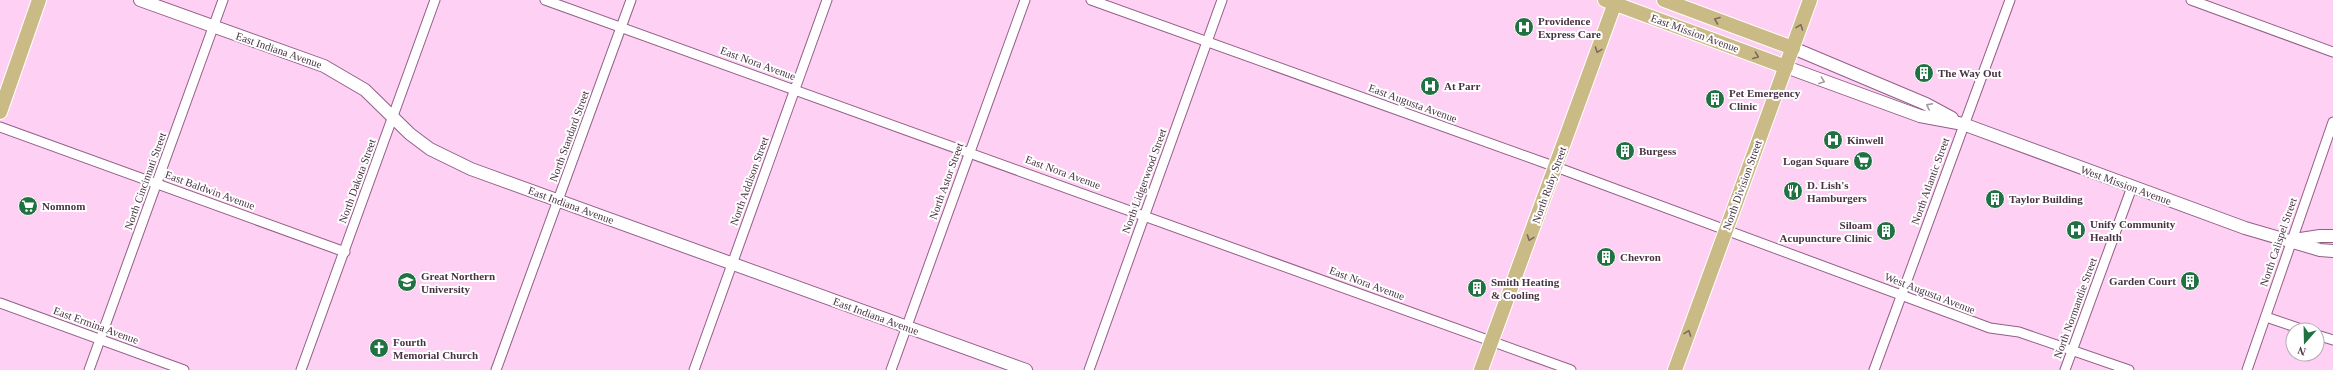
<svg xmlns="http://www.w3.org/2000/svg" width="2333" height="370" font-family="'Times New Roman',serif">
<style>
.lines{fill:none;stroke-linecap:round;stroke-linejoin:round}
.street-casing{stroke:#925f88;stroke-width:11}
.secondary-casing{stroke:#925f88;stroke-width:14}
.primary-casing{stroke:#fff;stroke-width:16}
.street{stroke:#fff;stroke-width:9}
.secondary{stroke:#fff;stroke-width:12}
.primary{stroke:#cabb86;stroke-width:14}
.oneway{stroke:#7d695e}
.oneway2{stroke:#a498a2}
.labels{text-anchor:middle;stroke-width:4;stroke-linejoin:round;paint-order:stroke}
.poi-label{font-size:11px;font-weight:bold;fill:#493244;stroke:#fff;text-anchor:start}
.street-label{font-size:11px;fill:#493244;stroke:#fff}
</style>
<rect width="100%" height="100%" fill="#fed0f4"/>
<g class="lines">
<defs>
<g id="street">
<path d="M545,0L1571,370"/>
<path d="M1091,0L1556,167L1990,328L2019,332L2129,370"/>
<path d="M2191,0L2333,52"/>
<path d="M0,127L345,252"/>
<path d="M0,303L184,370"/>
<path d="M2266,317L2304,330"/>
<path d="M2317,335L2333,340"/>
<path d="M89,370L223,0"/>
<path d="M301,370L435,0"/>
<path d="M496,370L631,0"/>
<path d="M694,370L827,0"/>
<path d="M891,370L1025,0"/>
<path d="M1089,370L1222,0"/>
<path d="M1874,370L2010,0"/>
<path d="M2065,370L2132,187"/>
<path d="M2247,370L2333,122"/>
</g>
<g id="secondary">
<path d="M140,0L324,66L365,90L410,134L430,149L471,169L1026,370"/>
<path d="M1793,48L1926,104L1952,118"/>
<path d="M1786,67L1920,116L1963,124L2245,228L2320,250L2333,251"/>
<path d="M2294,240L2320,236H2333"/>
</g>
<g id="primary">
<path d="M1605,0L1786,67"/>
<path d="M1664,0L1793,48"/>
<path d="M0,112L39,0"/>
<path d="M1481,370L1616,0"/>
<path d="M1675,370L1810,0"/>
</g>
</defs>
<use href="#street" class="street-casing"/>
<use href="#secondary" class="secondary-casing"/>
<use href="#primary" class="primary-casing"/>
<use href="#street" class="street"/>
<use href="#secondary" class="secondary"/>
<use href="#primary" class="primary"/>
</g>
<defs><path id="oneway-chevron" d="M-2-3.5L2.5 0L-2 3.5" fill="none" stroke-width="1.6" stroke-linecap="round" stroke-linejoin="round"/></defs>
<g class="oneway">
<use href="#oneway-chevron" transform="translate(1717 20) rotate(-159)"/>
<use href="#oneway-chevron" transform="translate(1800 27) rotate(-70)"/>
<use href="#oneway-chevron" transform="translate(1598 50) rotate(110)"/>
<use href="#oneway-chevron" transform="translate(1756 56) rotate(21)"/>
<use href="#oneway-chevron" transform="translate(1530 238) rotate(110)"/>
<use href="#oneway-chevron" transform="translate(1688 333) rotate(-70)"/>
</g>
<g class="oneway2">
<use href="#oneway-chevron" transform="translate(1822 81) rotate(20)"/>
<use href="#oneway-chevron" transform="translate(1929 106) rotate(-153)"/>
</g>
<defs>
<symbol id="hospital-disc" viewBox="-11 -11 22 22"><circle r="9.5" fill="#207243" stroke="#fff"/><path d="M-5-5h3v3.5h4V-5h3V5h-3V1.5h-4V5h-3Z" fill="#fff"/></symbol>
<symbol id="building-disc" viewBox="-11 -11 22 22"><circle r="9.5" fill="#207243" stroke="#fff"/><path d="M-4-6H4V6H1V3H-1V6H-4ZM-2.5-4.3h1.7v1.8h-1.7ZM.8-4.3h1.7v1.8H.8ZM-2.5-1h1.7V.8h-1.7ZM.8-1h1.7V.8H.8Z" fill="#fff"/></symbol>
<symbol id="supermarket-disc" viewBox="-11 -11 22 22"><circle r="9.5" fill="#207243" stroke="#fff"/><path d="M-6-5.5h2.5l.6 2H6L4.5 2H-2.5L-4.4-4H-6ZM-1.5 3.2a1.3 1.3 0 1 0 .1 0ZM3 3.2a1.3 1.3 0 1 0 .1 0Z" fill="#fff"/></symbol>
<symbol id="restaurant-disc" viewBox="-11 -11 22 22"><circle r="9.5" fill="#207243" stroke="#fff"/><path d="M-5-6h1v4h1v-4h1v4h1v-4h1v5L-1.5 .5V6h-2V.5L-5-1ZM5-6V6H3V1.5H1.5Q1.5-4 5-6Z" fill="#fff"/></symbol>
<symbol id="university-disc" viewBox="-11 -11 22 22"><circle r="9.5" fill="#207243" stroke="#fff"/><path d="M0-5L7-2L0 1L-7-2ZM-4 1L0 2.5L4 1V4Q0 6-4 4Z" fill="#fff"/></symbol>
<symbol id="church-disc" viewBox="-11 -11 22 22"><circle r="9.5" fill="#207243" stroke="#fff"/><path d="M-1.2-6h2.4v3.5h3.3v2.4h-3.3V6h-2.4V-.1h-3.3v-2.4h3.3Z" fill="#fff"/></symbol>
</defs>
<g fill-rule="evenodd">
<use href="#hospital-disc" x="1513" y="16" width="22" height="22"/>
<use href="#building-disc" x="1913" y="62" width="22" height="22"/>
<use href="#hospital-disc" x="1419" y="75" width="22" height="22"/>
<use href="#building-disc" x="1704" y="88" width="22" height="22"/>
<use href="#hospital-disc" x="1822" y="129" width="22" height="22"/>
<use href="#building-disc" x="1614" y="140" width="22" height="22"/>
<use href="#supermarket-disc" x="1852" y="150" width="22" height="22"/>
<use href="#restaurant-disc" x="1782" y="180" width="22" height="22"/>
<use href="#building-disc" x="1984" y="188" width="22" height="22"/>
<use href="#supermarket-disc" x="17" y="195" width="22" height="22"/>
<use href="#hospital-disc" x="2065" y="219" width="22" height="22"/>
<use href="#building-disc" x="1875" y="220" width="22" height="22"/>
<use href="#building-disc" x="1595" y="246" width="22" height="22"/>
<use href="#building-disc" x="2179" y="270" width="22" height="22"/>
<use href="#university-disc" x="396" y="271" width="22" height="22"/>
<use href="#building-disc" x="1466" y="277" width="22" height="22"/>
<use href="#church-disc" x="368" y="337" width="22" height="22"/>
</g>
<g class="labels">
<g class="poi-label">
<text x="1538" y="25">Providence<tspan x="1538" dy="13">Express Care</tspan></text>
<text x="1938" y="77">The Way Out</text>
<text x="1444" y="90">At Parr</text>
<text x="1729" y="97">Pet Emergency<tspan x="1729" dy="13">Clinic</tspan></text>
<text x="1847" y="144">Kinwell</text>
<text x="1639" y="155">Burgess</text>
<text x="1849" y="165" text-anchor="end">Logan Square</text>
<text x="1807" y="189">D. Lish's<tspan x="1807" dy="13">Hamburgers</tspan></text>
<text x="2009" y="203">Taylor Building</text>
<text x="42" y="210">Nomnom</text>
<text x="2090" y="228">Unify Community<tspan x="2090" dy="13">Health</tspan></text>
<text x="1872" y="229" text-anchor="end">Siloam<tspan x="1872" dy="13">Acupuncture Clinic</tspan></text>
<text x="1620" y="261">Chevron</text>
<text x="421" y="280">Great Northern<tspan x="421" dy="13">University</tspan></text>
<text x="2176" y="285" text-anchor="end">Garden Court</text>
<text x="1491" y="286">Smith Heating<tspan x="1491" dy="13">&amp; Cooling</tspan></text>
<text x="393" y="346">Fourth<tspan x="393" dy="13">Memorial Church</tspan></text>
</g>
<g class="street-label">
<text transform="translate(1695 33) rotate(20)" y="4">East Mission Avenue</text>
<text transform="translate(279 50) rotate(19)" y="4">East Indiana Avenue</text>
<text transform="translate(758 63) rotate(20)" y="4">East Nora Avenue</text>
<text transform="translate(1413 103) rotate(20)" y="4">East Augusta Avenue</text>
<text transform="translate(569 136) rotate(-70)" y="4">North Standard Street</text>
<text transform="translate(1063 172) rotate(20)" y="4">East Nora Avenue</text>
<text transform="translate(145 181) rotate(-70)" y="4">North Cincinnati Street</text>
<text transform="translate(357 181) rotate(-70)" y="4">North Dakota Street</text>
<text transform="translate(749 181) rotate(-70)" y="4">North Addison Street</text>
<text transform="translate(946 181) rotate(-70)" y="4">North Astor Street</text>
<text transform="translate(1144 181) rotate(-70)" y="4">North Lidgerwood Street</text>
<text transform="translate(1930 181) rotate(-70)" y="4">North Atlantic Street</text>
<text transform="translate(1549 185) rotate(-70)" y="4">North Ruby Street</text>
<text transform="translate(1742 185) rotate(-70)" y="4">North Division Street</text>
<text transform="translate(2126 185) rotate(20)" y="4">West Mission Avenue</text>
<text transform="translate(210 190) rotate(20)" y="4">East Baldwin Avenue</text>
<text transform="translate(571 205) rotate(20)" y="4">East Indiana Avenue</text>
<text transform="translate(2278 242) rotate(-71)" y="4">North Calispel Street</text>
<text transform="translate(1367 283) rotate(20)" y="4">East Nora Avenue</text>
<text transform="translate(1930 293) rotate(21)" y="4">West Augusta Avenue</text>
<text transform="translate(2075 308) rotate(-70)" y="4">North Normandie Street</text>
<text transform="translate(876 316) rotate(20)" y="4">East Indiana Avenue</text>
<text transform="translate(96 325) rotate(20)" y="4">East Ermina Avenue</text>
</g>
</g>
<g transform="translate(2305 342) rotate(200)"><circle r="19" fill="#ffffff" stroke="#b6adb4"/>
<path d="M0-3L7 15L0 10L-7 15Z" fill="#207243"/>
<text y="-6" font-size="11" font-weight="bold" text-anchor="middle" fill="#493244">N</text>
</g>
</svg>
